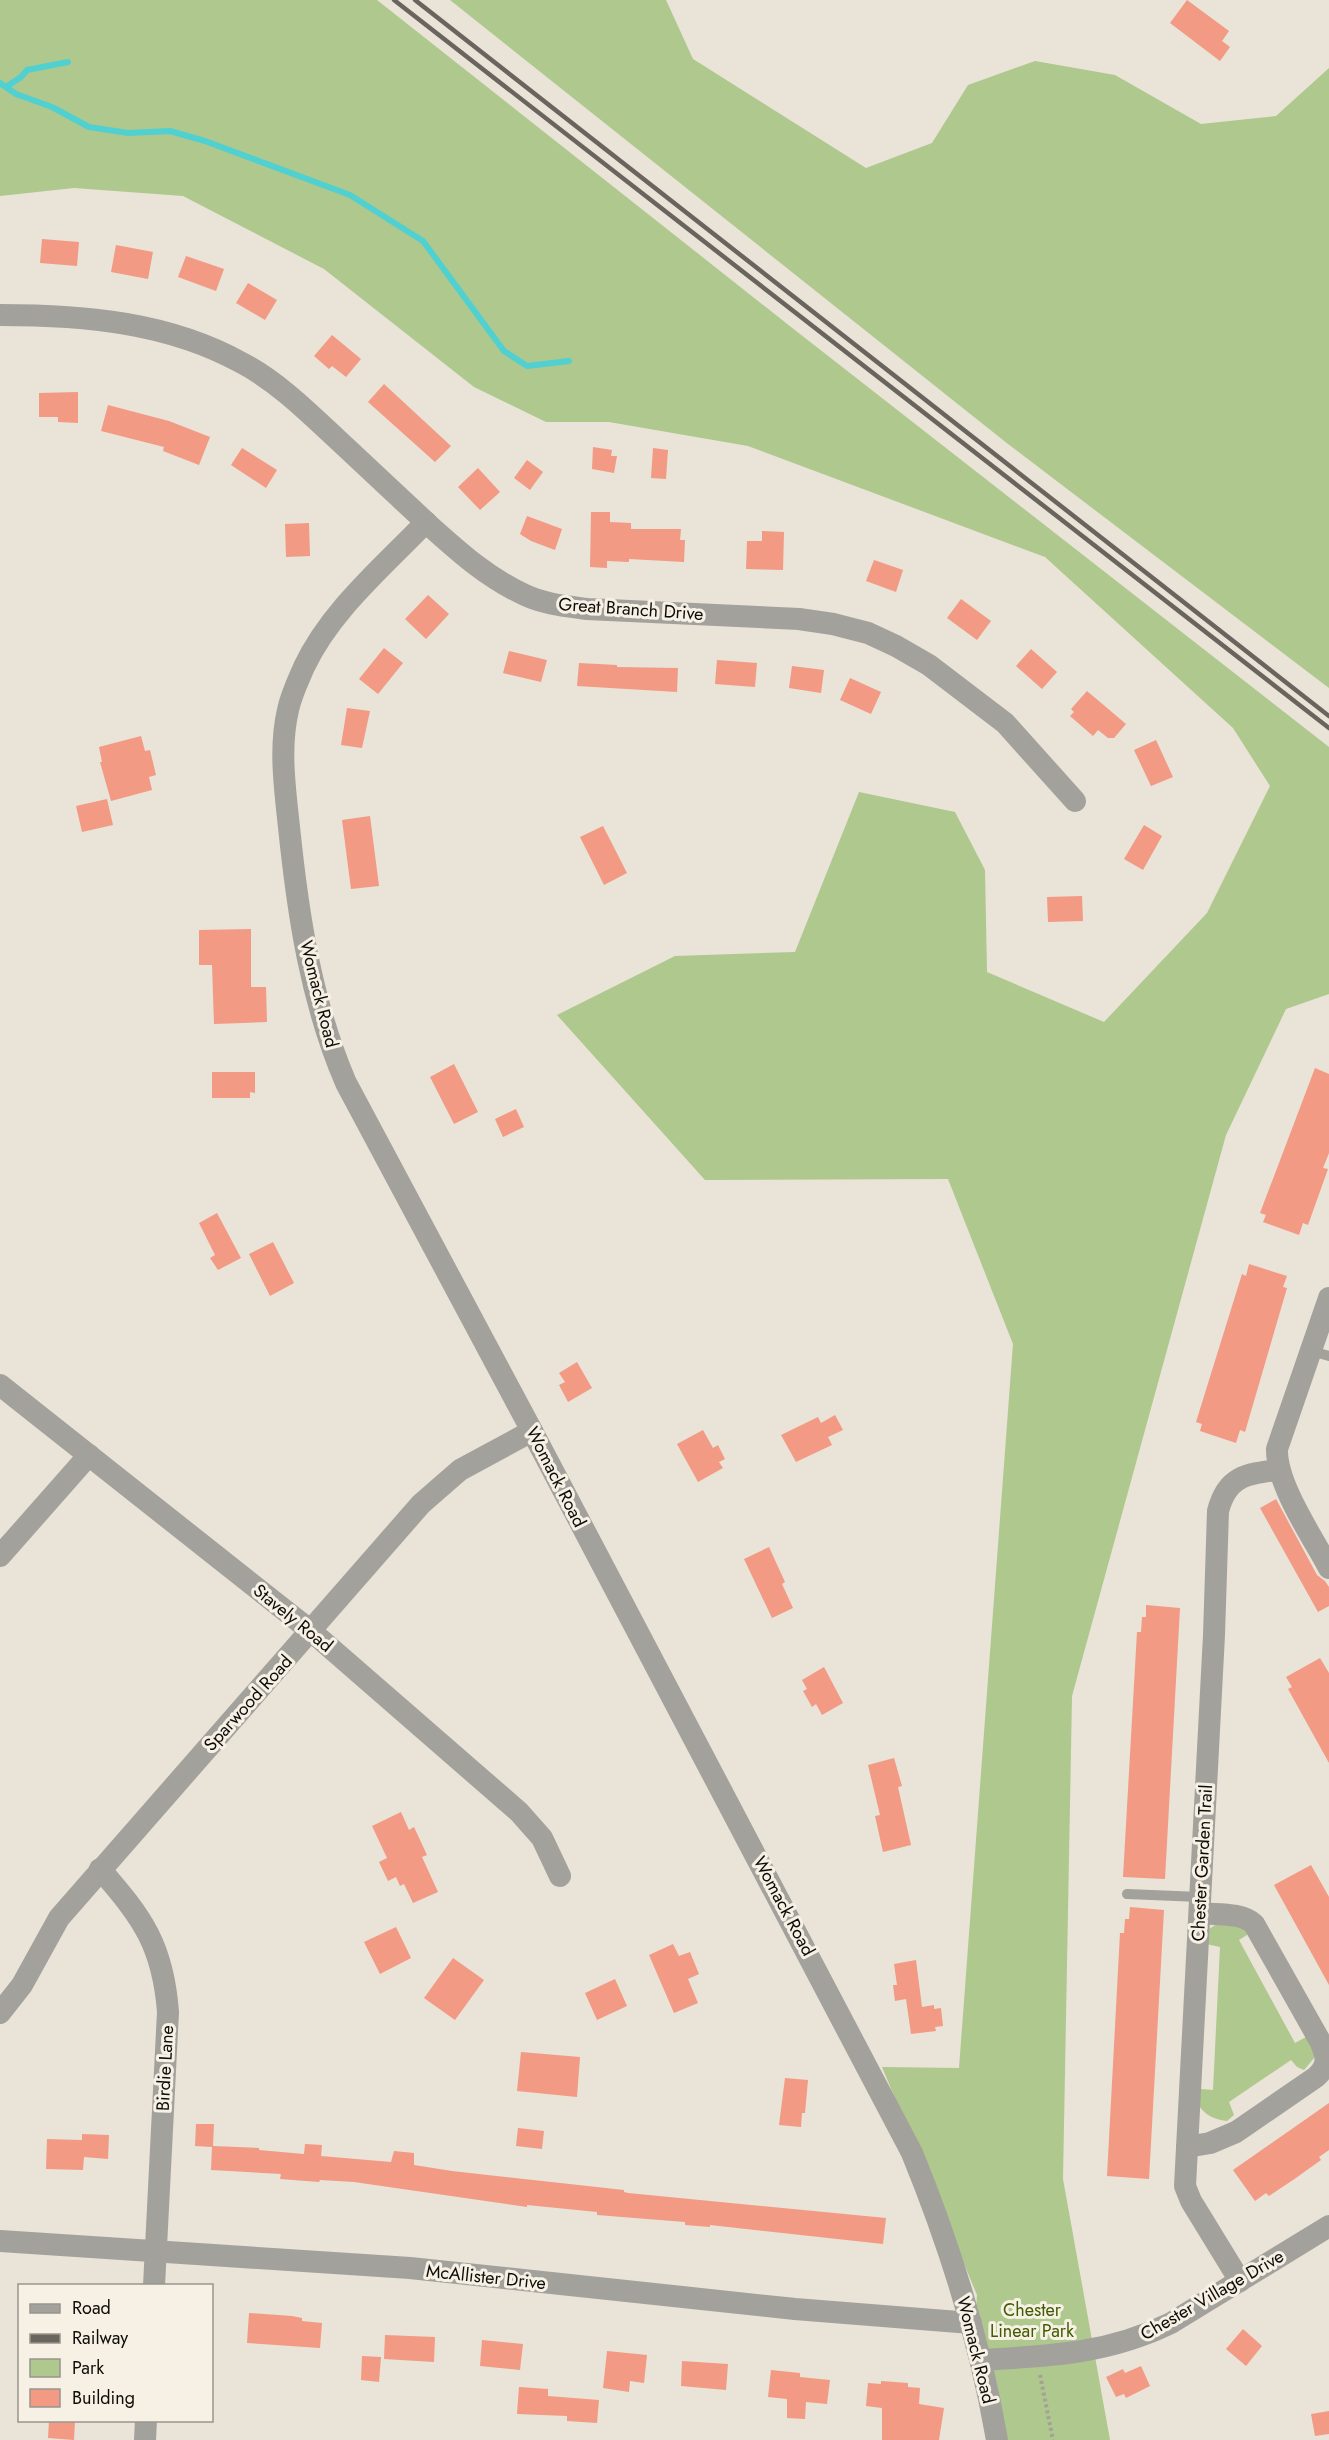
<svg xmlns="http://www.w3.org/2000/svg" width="1329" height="2440" font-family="Jost,sans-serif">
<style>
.green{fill:#aec88d}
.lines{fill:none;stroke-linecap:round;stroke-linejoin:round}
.stream{stroke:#50d0d1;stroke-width:6}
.building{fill:#f29a84}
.path{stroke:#a5a098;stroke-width:4;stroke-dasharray:3 3;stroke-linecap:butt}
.lane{stroke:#a3a19c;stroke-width:10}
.street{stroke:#a3a19c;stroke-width:22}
.rail{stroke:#69655e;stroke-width:4.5}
.labels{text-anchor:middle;stroke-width:6;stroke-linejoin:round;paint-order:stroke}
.street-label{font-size:18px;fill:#0e0c08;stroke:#f6f0e5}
.park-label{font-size:18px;fill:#405c00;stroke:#f6f0e5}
</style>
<rect width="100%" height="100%" fill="#e9e3d8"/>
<g class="green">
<path d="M0,0H377L791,327L1329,747V994L1286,1009L1226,1135L1072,1696L1063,2179L1110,2440H998L975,2324L977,2295L882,2067L959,2068L1013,1344L948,1179L705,1180L557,1015L675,956L795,952L859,792L955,812L985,870L987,972L1104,1022L1207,913L1270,786L1233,728L1045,557L748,446L609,422H546L474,387L324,269L183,196L74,188L0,196Z"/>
<path d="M450,0H666L693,59L866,168L932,143L968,85L1035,61L1115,75L1201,124L1276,116L1329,68V688L1008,444Z"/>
<path d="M1232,1920L1250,1933L1239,1940L1295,2043L1306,2037L1314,2047V2058L1304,2070L1297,2067L1291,2060L1229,2102L1234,2115L1227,2121C1212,2119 1205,2115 1197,2103L1201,2089L1213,2090L1220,1947L1206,1944L1209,1929L1220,1922Z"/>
</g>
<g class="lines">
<g class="stream">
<path d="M0,83L16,94L52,107L89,127L128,133L170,131L205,141L350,195L423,241L504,351L527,366L569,361"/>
<path d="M6,87L21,77L27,70L68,62"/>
</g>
</g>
<g class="building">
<path d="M1187,0L1229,31L1222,41L1230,47L1220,61L1170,23Z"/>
<path d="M42,239L79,242L77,266L40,263Z"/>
<path d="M116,245L153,252L148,279L111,272Z"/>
<path d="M186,256L224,269L216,291L178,277Z"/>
<path d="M248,283L277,300L265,320L236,303Z"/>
<path d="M332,335L361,359L346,377L332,366L329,369L314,356Z"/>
<path d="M384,384L451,446L435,462L368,402Z"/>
<path d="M78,392V423L58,422V417H39V393Z"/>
<path d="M108,405L169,421L210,437L199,465L163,451L164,447L101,431Z"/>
<path d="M593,447L612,450L611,456H617L614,473L592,469Z"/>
<path d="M242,448L277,470L266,488L231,465Z"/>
<path d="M653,448L668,450L666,479L651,478Z"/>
<path d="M527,460L543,472L530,490L514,478Z"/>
<path d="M478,468L500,492L480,510L458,487Z"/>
<path d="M591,512H610V522L631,523V529H681L680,540H685L684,562L629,559V562L607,561V568L590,567Z"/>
<path d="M527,516L562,529L555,550L531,541L520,534Z"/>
<path d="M309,523L310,556L286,557L285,524Z"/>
<path d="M762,531L784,532L783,570L746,569L747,541H762Z"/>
<path d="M874,560L903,570L896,592L866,581Z"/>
<path d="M428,595L449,614L426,639L405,619Z"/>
<path d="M961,599L991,621L977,640L947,618Z"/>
<path d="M384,648L403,663L378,694L359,679Z"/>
<path d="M1031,649L1057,672L1042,689L1016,666Z"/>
<path d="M509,651L547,660L541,682L503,673Z"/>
<path d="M717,660L757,663L755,687L715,684Z"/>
<path d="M579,663L617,665V667L678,668L677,692L577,686Z"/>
<path d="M792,666L824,670L821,693L789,688Z"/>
<path d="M850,678L881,692L871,714L840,700Z"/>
<path d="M1087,691L1126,724L1114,738H1108L1098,730L1093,736L1070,716L1074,712L1071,709Z"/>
<path d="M347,708L370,711L362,748L341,745Z"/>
<path d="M141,736L145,751L150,750L156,775L149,777L152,790L111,801L100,762H102L99,747Z"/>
<path d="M1156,740L1173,777L1151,786L1134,750Z"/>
<path d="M107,799L113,825L82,832L76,806Z"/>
<path d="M370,816L379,886L351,889L342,820Z"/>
<path d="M1144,825L1162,836L1143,870L1124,859Z"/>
<path d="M603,826L627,873L604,885L580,837Z"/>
<path d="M1082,896L1083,921L1048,922L1047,897Z"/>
<path d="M251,929V987H266L267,1022L214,1024L212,965H199V930Z"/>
<path d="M454,1064L478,1112L454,1124L430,1077Z"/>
<path d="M1315,1068L1329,1074V1153L1323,1168L1328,1169L1308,1225L1303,1223L1299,1235L1263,1222L1266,1215L1260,1213Z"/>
<path d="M212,1072H255V1093L250,1092V1098H212Z"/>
<path d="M516,1109L524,1127L503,1137L495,1119Z"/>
<path d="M217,1213L241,1258L218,1270L210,1258L215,1255L199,1223Z"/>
<path d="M273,1242L294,1283L270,1296L249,1254Z"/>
<path d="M1249,1264L1287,1276L1283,1287L1287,1288L1245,1432L1240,1430L1236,1443L1200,1431L1202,1424L1196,1422L1242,1274L1246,1276Z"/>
<path d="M577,1362L592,1388L568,1402L559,1385L565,1382L559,1373Z"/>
<path d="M835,1415L843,1430L828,1437L832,1445L796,1462L781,1435L818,1417L821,1423Z"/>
<path d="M703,1430L713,1448L718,1445L725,1459L719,1462L723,1468L698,1482L677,1444Z"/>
<path d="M1276,1499L1317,1575L1325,1581L1329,1587V1606L1318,1612L1260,1508Z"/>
<path d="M769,1547L785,1582L782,1584L793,1608L772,1618L744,1559Z"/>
<path d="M1146,1605L1180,1608L1165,1879L1123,1877L1137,1632H1141L1142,1617H1146Z"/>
<path d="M1320,1658L1329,1673V1763L1288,1689L1292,1687L1286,1677Z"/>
<path d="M824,1667L843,1703L822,1715L816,1704L812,1707L803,1691L807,1689L802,1680Z"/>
<path d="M894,1758L902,1786L898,1787L911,1845L883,1852L875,1816L880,1815L868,1765Z"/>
<path d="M401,1812L409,1830L414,1827L427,1855L422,1857L438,1892L413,1903L404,1884L400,1886L396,1877L388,1881L379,1862L387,1858L372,1826Z"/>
<path d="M1311,1865L1329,1897V1985L1274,1885Z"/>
<path d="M1130,1907L1164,1910L1149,2179L1107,2176L1120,1933H1124L1125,1919H1129Z"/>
<path d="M396,1927L411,1958L380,1974L364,1942Z"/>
<path d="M673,1944L679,1956L690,1952L699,1974L688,1979L698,2003L674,2013L649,1955Z"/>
<path d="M453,1958L484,1980L455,2020L424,1998Z"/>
<path d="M916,1960L922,2007L934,2005V2009L941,2008L943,2026L935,2027L936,2031L911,2034L906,1999L895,2001L893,1985H897L894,1964Z"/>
<path d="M615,1979L627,2006L597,2020L585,1993Z"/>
<path d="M521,2052L580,2057L577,2097L517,2091Z"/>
<path d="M785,2078L808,2080L805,2113H802L801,2127L779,2125Z"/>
<path d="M1329,2103V2150L1319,2157L1321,2160L1293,2180L1269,2196L1266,2193L1255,2201L1233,2170Z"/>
<path d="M196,2124H214L213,2146L259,2148V2150L304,2154L305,2144L322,2145L321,2156L391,2162L394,2151L414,2153V2165L452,2171L624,2190V2192L628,2193L886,2218L883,2244L710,2225V2227L685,2225V2222L597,2215V2212L527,2205V2207L354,2182L320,2180L319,2182L280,2179L281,2174L211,2170L212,2147L195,2146Z"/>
<path d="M518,2128L544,2131L542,2149L516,2146Z"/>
<path d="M82,2134L109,2135L108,2159L84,2157L83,2170L46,2169L47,2139L82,2140Z"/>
<path d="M249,2313L292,2316L302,2318V2321L322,2323L320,2348L247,2343Z"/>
<path d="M1243,2329L1262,2346L1246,2366L1226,2349Z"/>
<path d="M385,2335L435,2337L434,2362L384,2359Z"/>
<path d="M482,2340L523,2344L520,2370L480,2366Z"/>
<path d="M607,2351L647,2355L644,2383L630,2381L629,2392L603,2388Z"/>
<path d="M362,2356L381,2357L379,2382L361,2380Z"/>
<path d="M682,2361L728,2364L726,2390L681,2386Z"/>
<path d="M1141,2366L1150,2386L1126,2398L1124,2394L1116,2397L1106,2377L1123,2369L1125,2373Z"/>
<path d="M771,2370L800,2373V2377L830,2380L827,2404L806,2402L805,2419L787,2418V2399L768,2397Z"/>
<path d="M881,2381L908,2383V2387L920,2388L919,2404L944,2408L939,2440H882V2408L866,2406L868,2383L881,2384Z"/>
<path d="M519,2387L548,2389V2396L599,2400L597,2423L567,2421V2416L517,2414Z"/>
<path d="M1329,2411V2434L1315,2436L1311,2414Z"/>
<path d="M49,2421H75L74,2440L48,2438Z"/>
</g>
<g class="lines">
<path class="path" d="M1040,2375L1053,2440"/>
<g class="lane">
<path d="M1311,1351L1329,1356"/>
<path d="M1127,1894L1200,1897"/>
</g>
<g class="street">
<path d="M0,315C83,315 168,322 242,363C278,382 308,412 337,439C368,468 399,497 430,526C460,553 488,578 525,595C544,604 566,606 587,609L799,619L833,624L868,633L896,646L929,665L1005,723L1075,801"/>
<path d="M426,522C383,567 331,610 304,667C298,681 291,695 288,710C279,748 285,789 289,827C298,915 311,1002 346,1083L532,1431L912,2153C950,2246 980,2341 997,2440"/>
<path d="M1329,1298L1277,1449C1276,1484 1312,1536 1329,1568"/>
<path d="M0,1385L311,1631L519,1812L542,1838L560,1876"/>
<path d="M0,1556L89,1455"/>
<path d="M100,1869C143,1918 163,1946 168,2012L154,2286"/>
<path d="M0,2013L22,1985L59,1918L421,1504L460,1470L532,1431"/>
<path d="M1187,2147L1210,2143L1236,2132L1316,2077C1329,2065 1327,2056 1320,2041L1254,1924C1241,1912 1217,1915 1200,1913"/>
<path d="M0,2241L410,2268L795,2309L971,2323"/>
<path d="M1240,2281L1191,2201L1185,2186L1214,1635L1218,1511C1227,1476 1246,1474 1278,1470"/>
<path d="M981,2360C1049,2356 1108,2354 1171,2323L1329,2226"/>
<path d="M145,2440L146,2420"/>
</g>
<g class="rail">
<path d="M394,0L1329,728"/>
<path d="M415,0L1329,716"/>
</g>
</g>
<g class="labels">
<g class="street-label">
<text transform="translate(631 609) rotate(4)" y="6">Great Branch Drive</text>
<text transform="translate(319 994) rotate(76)" y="6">Womack Road</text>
<text transform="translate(556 1477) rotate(63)" y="6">Womack Road</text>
<text transform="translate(293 1618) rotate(39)" y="6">Stavely Road</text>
<text transform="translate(248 1703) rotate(-48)" y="6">Sparwood Road</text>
<text transform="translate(1202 1863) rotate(-87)" y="6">Chester Garden Trail</text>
<text transform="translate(784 1906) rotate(62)" y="6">Womack Road</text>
<text transform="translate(165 2068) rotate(-87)" y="6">Birdie Lane</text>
<text transform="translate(486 2277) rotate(6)" y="6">McAllister Drive</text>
<text transform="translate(1212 2295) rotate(-30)" y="6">Chester Village Drive</text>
<text transform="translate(976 2350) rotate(76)" y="6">Womack Road</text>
</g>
<g class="park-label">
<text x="1032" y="2316">Chester<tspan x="1032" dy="21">Linear Park</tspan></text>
</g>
</g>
<rect x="18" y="2284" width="195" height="138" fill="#f6f0e5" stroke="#99958d" stroke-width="1.5"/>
<rect x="30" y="2304" width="30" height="9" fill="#a3a19c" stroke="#99958d" stroke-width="1.5"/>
<text x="72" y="2314" font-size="18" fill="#0e0c08">Road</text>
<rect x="30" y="2334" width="30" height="9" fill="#69655e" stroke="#99958d" stroke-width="1.5"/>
<text x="72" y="2344" font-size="18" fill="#0e0c08">Railway</text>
<rect x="30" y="2359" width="30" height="18" fill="#aec88d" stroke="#99958d" stroke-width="1.5"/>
<text x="72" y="2374" font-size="18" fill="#0e0c08">Park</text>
<rect x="30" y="2389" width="30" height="18" fill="#f29a84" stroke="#99958d" stroke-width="1.5"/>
<text x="72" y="2404" font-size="18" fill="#0e0c08">Building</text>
</svg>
